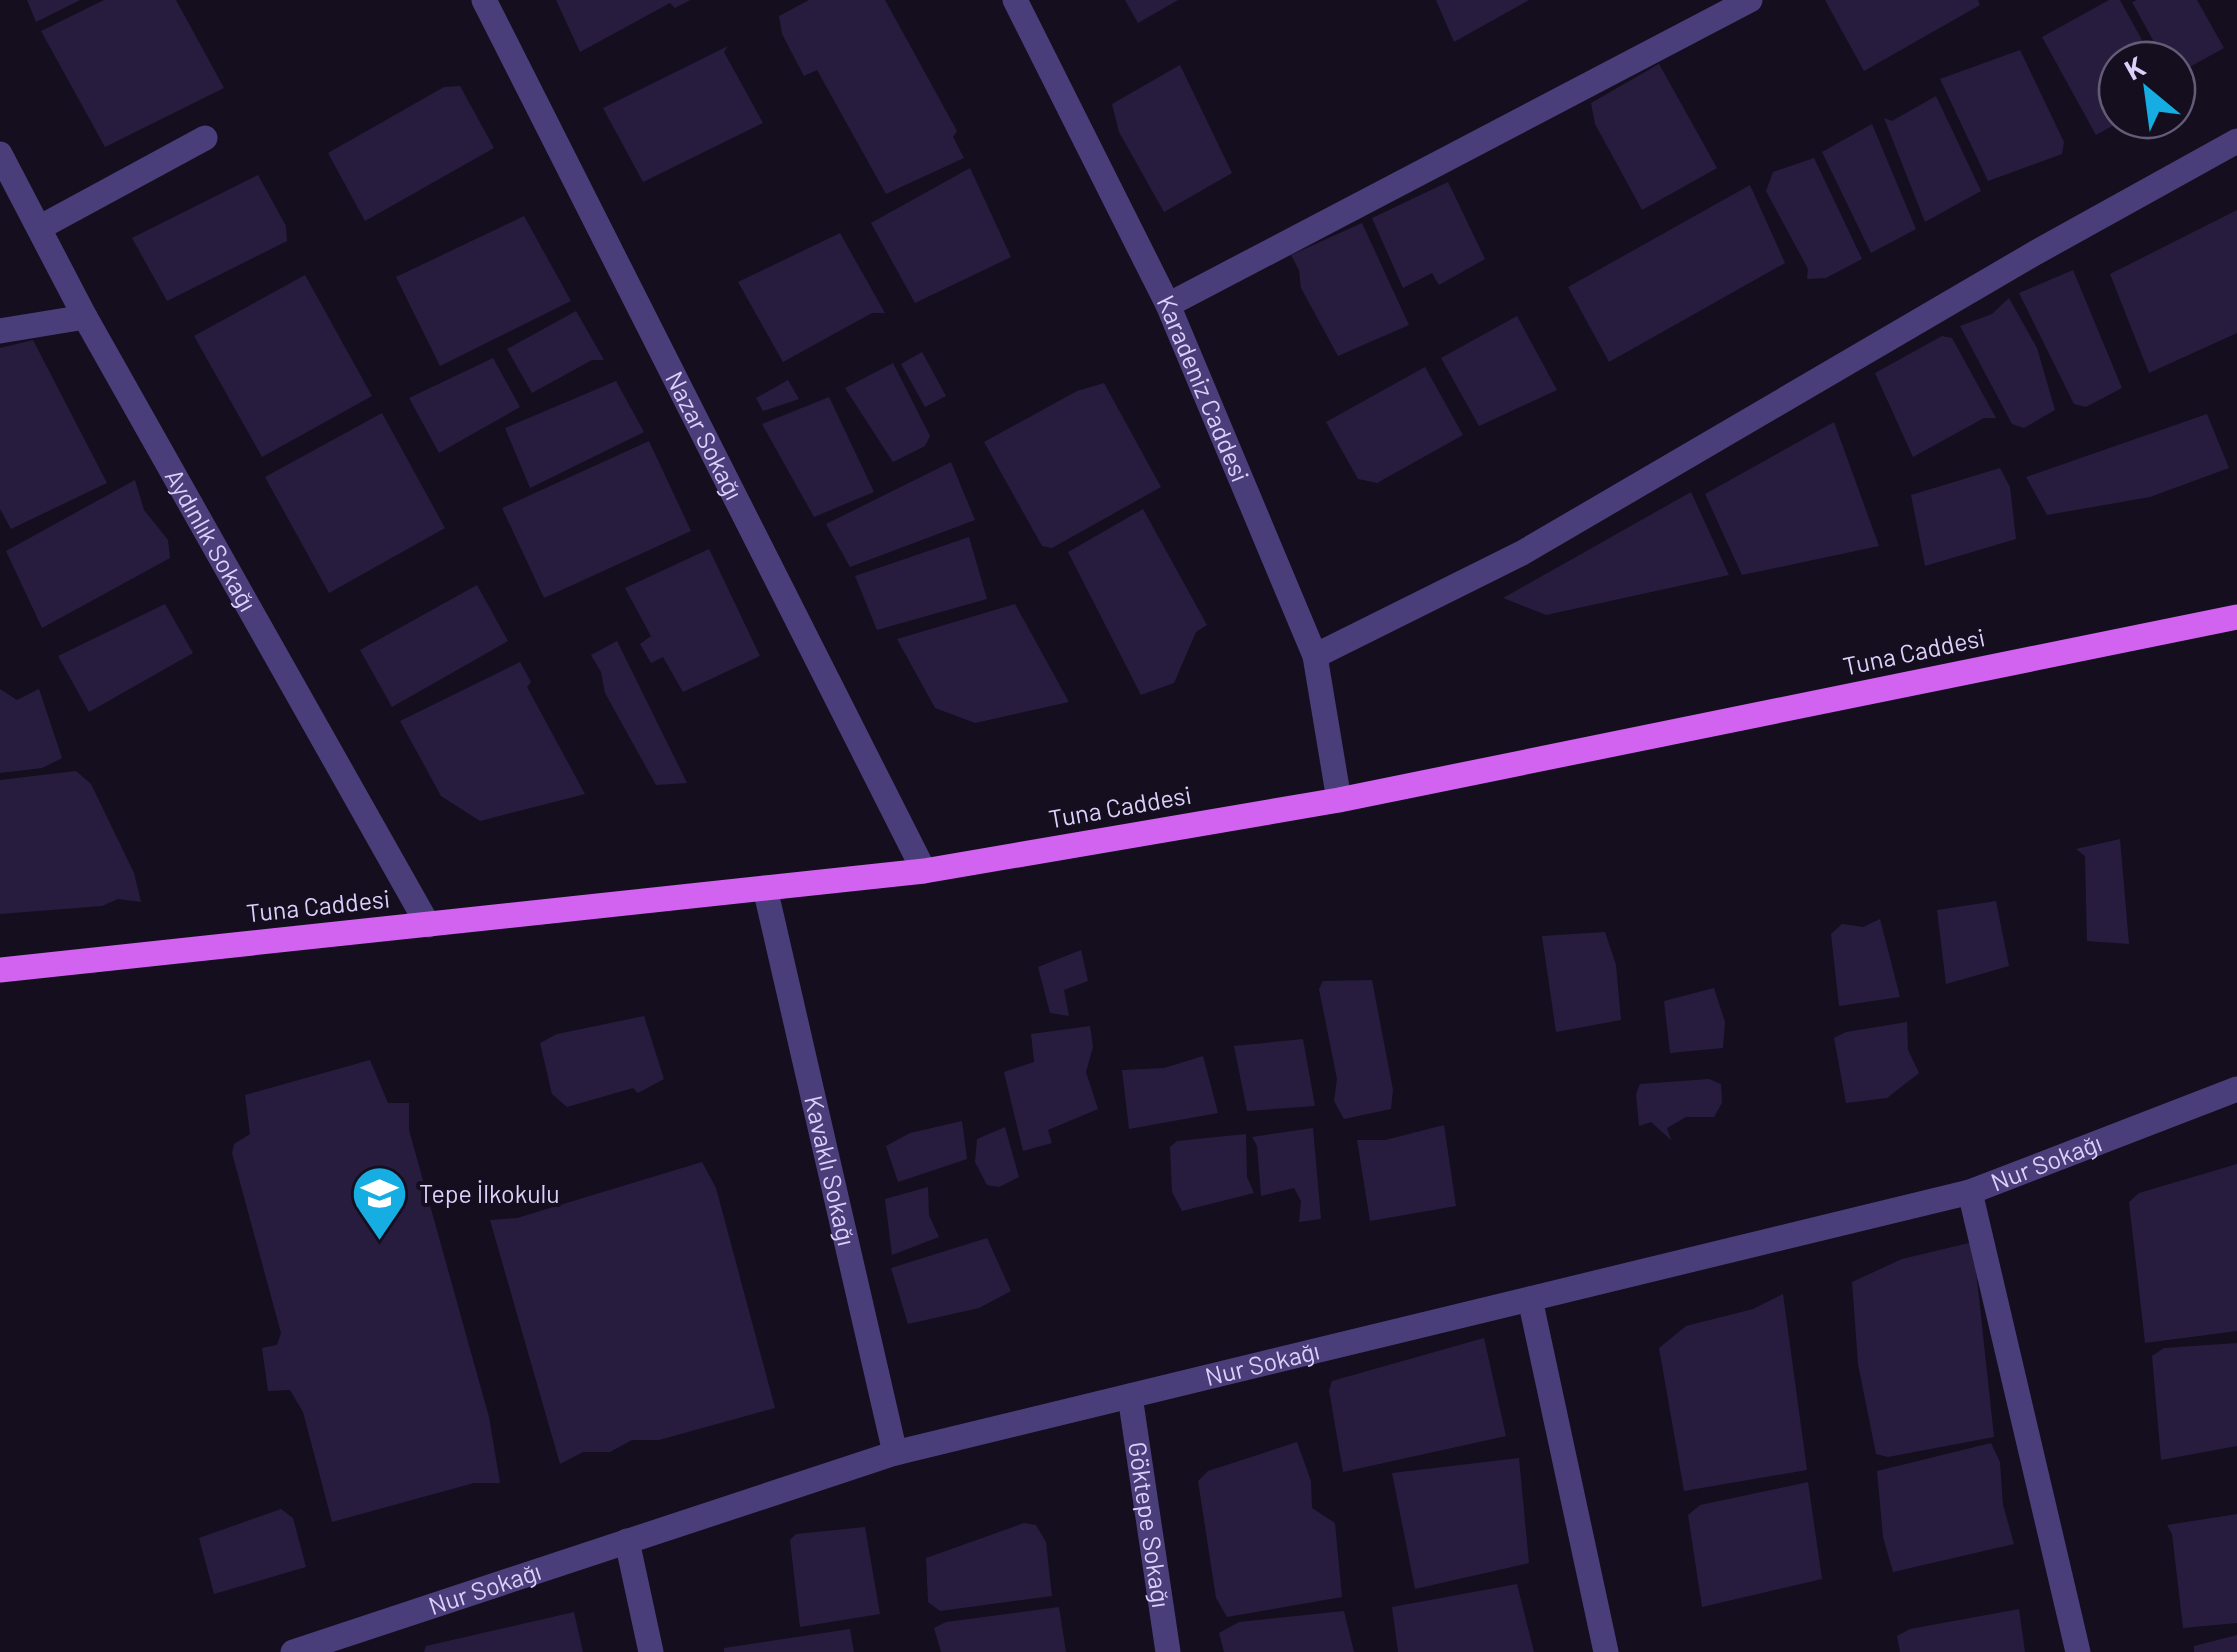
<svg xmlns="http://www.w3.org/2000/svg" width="2237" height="1652" font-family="Barlow,sans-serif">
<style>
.building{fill:#281c3e}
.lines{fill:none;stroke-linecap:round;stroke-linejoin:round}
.minor{stroke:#493e79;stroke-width:25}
.major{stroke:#d262f0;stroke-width:25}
.labels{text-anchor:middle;stroke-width:8;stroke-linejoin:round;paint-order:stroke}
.street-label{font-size:25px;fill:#dcd0fb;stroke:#140e1f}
.poi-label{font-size:25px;fill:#dcd0fb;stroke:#140e1f;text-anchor:start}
</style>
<rect width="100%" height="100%" fill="#140e1f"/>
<g class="building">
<path d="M27,0H80L36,22Z"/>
<path d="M104,0H176L224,88L105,147L41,31Z"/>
<path d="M556,0H690L675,8L670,3L580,52Z"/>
<path d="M809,0H885L957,131L953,137L964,158L886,194L817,70L804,76L782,34L779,16Z"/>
<path d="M1125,0H1178L1138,23Z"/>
<path d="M1436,0H1529L1454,42Z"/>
<path d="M1825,0H1978L1980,5L1864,71Z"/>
<path d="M2109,0H2120L2153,60H2117V120H2123L2096,135L2042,37Z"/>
<path d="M2137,0H2197L2224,48L2177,74V60H2164L2132,2Z"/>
<path d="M728,46L724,52L763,123L643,182L603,108Z"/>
<path d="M2020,50L2064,142L2062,154L1988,181L1940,79Z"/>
<path d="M1659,64L1717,168L1642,210L1595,124L1591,103Z"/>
<path d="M1180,65L1232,173L1164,212L1119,132L1112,104Z"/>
<path d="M460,86L494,148L365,221L328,153L444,87Z"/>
<path d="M1936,96L1981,191L1925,222L1884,118L1892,121Z"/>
<path d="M1872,124L1916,229L1871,253L1822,152Z"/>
<path d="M1814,158L1862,259L1826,278L1807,279L1808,269L1766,191L1773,172Z"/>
<path d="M970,168L1011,257L915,303L871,223Z"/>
<path d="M258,175L286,226L287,241L167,301L132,238Z"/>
<path d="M1448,182L1485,259L1439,285L1432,273L1403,288L1372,218Z"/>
<path d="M1750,185L1785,263L1609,362L1568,287Z"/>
<path d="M2237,210V333L2149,373L2110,274Z"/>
<path d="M524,216L571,301L440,366L396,277Z"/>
<path d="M1362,223L1409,325L1338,356L1301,288L1299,270L1291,255Z"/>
<path d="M840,233L885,313H872L783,362L738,282Z"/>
<path d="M2073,270L2122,388L2086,407L2074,404L2019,293Z"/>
<path d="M305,275L372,396L262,457L194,336Z"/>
<path d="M2009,298L2037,348L2055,410L2024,428L2012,424L1960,326L1992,314Z"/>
<path d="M576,311L604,360H592L532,393L507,349Z"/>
<path d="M1517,316L1557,390L1479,426L1441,358Z"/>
<path d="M1942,336L1952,338L1996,418H1984L1913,457L1875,373Z"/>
<path d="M33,340L107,483L11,529L0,509V348Z"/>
<path d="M922,352L946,396L925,407L901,364Z"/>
<path d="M493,358L520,407L439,453L409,398Z"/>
<path d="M893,363L930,436L925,446L893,462L845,388Z"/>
<path d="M1425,367L1463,435L1377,483L1358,479L1326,422Z"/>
<path d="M788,380L799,399L763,411L756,398Z"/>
<path d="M616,381L644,432L530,488L505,428Z"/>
<path d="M1104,383L1161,487L1052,548L1042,546L984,442L1077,391Z"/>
<path d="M829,397L874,492L814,517L762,424Z"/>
<path d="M382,413L445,528L329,593L265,477Z"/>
<path d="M2207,414L2229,468L2150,497L2047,515L2026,477Z"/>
<path d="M1834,422L1879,546L1742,575L1705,494Z"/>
<path d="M649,441L691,531L544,598L502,508Z"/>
<path d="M951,462L975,520L850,567L826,524Z"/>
<path d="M2000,468L2010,487L2016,539L1925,566L1911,495Z"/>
<path d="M135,480L144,510L168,540L170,558L42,628L6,551Z"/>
<path d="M1691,492L1729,575L1546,615L1503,598Z"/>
<path d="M1143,509L1207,625L1196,632L1174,683L1141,695L1068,552Z"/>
<path d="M969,537L987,599L877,630L855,576Z"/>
<path d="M709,549L760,656L683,692L663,657L651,663L640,644L651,636L625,588Z"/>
<path d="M477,585L508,641L392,707L360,650Z"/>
<path d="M165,604L193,653L89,712L58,656Z"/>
<path d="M1015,604L1069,702L975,723L935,708L897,639Z"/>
<path d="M617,641L687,783L656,785L605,693L601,672L591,655Z"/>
<path d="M520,662L531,682L527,687L585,794L480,821L441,796L400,721Z"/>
<path d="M0,689L17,700L39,689L62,758L42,768L0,773Z"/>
<path d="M76,771L91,784L134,873L141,902L118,899L102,906L0,914V780Z"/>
<path d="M2120,839L2129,944L2087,941L2085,856L2076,849Z"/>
<path d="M1996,901L2009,966L1946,984L1937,910Z"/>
<path d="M1880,919L1900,997L1839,1006L1831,934L1842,924L1863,927Z"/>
<path d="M1605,932L1616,965L1621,1020L1556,1032L1542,936Z"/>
<path d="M1081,950L1088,981L1064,990L1069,1016L1050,1013L1038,967Z"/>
<path d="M1372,980L1393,1090L1391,1109L1344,1119L1334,1101L1337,1079L1319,989L1323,981Z"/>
<path d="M1714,988L1725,1022L1723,1048L1670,1053L1664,1001Z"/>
<path d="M644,1016L664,1079L638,1093L633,1088L567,1107L552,1094L540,1043L557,1034Z"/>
<path d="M1907,1022L1908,1050L1919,1073L1887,1098L1846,1103L1834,1038L1846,1032Z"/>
<path d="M1090,1026L1093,1047L1086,1072L1098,1109L1048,1130L1052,1143L1023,1151L1004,1072L1034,1062L1031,1034Z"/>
<path d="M1303,1039L1315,1106L1247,1111L1234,1046Z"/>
<path d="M1203,1056L1218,1113L1129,1129L1122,1070L1164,1068Z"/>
<path d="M370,1060L388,1103H409V1130L489,1417L500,1483H474L332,1522L303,1412L290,1390L268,1391L262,1348L277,1345L281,1333L232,1153L234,1144L250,1134L245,1095Z"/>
<path d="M1709,1079L1721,1084L1722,1103L1714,1117H1686L1667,1128L1671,1140L1651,1122L1639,1126L1636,1094L1640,1084Z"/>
<path d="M962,1121L967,1159L898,1182L886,1146L910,1133Z"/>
<path d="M1444,1125L1456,1206L1370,1221L1357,1140H1385Z"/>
<path d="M1005,1127L1019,1177L999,1187L987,1185L975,1162L977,1139Z"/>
<path d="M1313,1128L1321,1219L1299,1222L1301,1201L1294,1188L1261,1196L1257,1146L1252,1137Z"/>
<path d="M1246,1134L1247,1177L1254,1193L1182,1211L1172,1192L1170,1147L1177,1141Z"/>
<path d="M702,1162L716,1188L775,1408L659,1440H632L610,1452H583L560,1464L490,1220L517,1218Z"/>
<path d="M2237,1164V1331L2145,1343L2129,1202L2139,1193Z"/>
<path d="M928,1187L929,1215L939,1237L892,1255L885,1199Z"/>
<path d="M987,1238L1011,1291L979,1308L908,1324L891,1268Z"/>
<path d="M1973,1242L1994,1437L1888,1457L1876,1454L1858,1364L1852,1282L1902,1259Z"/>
<path d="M1783,1294L1807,1470L1684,1491L1659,1348L1686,1326L1753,1309Z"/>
<path d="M1484,1338L1506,1436L1343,1472L1329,1390L1332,1381Z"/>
<path d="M2237,1343V1446L2161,1460L2152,1356L2164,1348Z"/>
<path d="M1297,1442L1311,1481L1312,1508L1335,1523L1342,1597L1227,1617L1216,1598L1198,1481L1208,1471Z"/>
<path d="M1991,1443L2000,1462L2003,1505L2014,1544L1893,1572L1883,1537L1877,1471Z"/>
<path d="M1519,1458L1529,1563L1415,1589L1392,1473Z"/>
<path d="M1808,1482L1822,1579L1702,1607L1688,1515L1700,1505Z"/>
<path d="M281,1509L293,1518L306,1567L214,1594L199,1538Z"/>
<path d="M2237,1514V1623L2183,1628L2172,1534L2167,1525Z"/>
<path d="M1024,1523L1036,1525L1046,1542L1052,1596L940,1611L928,1602L926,1558Z"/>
<path d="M865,1527L880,1614L800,1627L790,1540L796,1534Z"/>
<path d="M1517,1584L1534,1652H1398L1392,1607Z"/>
<path d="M1059,1607L1066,1652H941L934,1628L946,1622Z"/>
<path d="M2019,1609L2025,1652H1900L1897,1636L1910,1629Z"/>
<path d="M1344,1611L1354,1652H1224L1219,1633L1239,1622Z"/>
<path d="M574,1612L583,1652H424L426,1646Z"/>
<path d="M850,1629L854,1652H724V1648Z"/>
<path d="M2237,1635V1652H2194V1646Z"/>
</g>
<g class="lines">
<g class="minor">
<path id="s1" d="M484,0L924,871"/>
<path id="s2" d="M1015,0L1168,305L1315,656L1339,800"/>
<path id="s3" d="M0,154L85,317L428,925"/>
<path d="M39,228L205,138"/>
<path d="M1168,305L1750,0"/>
<path d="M0,331L85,317"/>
<path d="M1315,656L1522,553L2035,253L2237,141"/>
<path id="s4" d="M765,888L895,1453"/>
<path d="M1970,1192L2078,1652"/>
<path d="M1530,1299L1606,1652"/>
<path id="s5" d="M1130,1396L1168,1652"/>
<path d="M627,1541L651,1652"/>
<path id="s6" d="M293,1652L895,1453L1970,1192L2237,1089"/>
</g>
<path class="major" d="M0,970L924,871L1339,800L2237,617"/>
</g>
<defs>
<symbol id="school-pin" viewBox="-11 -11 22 30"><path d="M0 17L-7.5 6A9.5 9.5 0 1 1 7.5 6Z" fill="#15ade2" stroke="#140e1f"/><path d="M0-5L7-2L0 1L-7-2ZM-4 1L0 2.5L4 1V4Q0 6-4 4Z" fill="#fff"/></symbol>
</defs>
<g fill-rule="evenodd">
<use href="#school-pin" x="348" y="1162" width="63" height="86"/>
</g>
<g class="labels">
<g class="street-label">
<text dy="9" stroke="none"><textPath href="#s2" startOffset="432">Karadeniz Caddesi</textPath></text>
<text dy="9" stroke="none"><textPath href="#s1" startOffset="488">Nazar Sokağı</textPath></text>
<text dy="9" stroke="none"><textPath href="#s3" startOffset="440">Aydınlık Sokağı</textPath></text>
<text transform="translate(1914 652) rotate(-12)" y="9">Tuna Caddesi</text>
<text transform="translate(1120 807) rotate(-10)" y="9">Tuna Caddesi</text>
<text transform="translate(318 906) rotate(-6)" y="9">Tuna Caddesi</text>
<text dy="9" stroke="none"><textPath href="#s6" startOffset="1822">Nur Sokağı</textPath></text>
<text dy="9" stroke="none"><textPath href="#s4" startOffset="290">Kavaklı Sokağı</textPath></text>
<text dy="9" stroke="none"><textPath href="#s6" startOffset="1012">Nur Sokağı</textPath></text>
<text dy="9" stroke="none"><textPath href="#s5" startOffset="130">Göktepe Sokağı</textPath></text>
<text dy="9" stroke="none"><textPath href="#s6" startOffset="202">Nur Sokağı</textPath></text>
</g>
<g class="poi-label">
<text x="419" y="1203">Tepe İlkokulu</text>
</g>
</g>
<g transform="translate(2147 90) rotate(331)"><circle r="48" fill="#140e1f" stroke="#645c77" stroke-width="2.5"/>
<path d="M0-8L18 38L0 25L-18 38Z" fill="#15ade2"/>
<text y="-15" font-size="28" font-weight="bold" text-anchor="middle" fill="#dcd0fb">K</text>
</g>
</svg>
